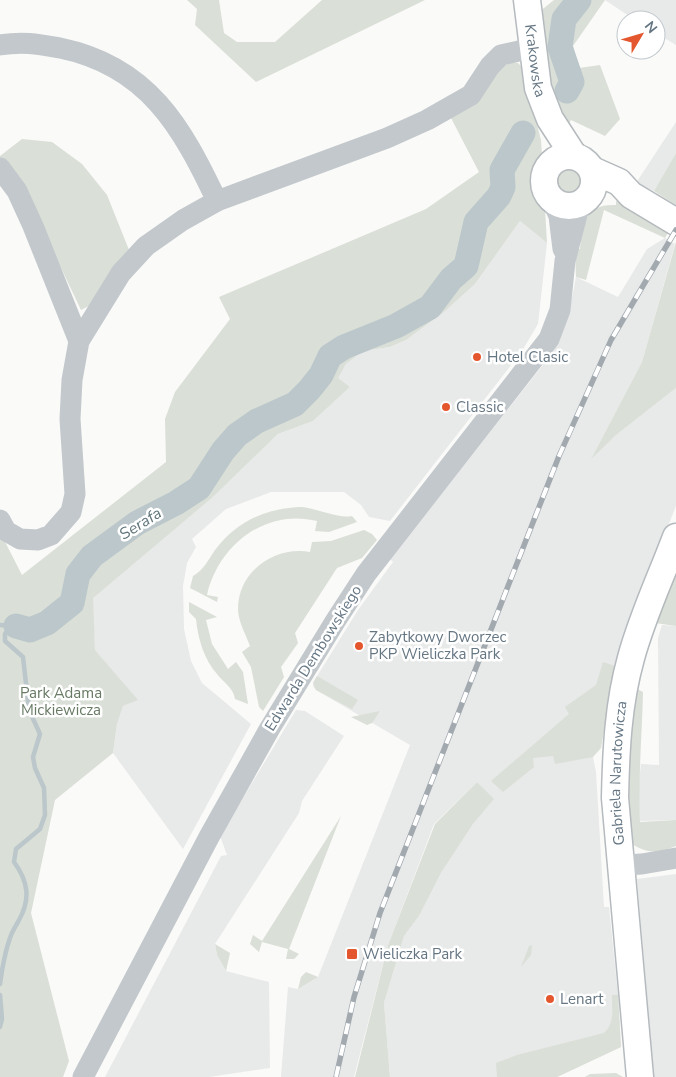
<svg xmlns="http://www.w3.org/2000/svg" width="676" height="1077" font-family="'Nunito Sans',sans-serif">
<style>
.built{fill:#e8e9e9}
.green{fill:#dadfd7}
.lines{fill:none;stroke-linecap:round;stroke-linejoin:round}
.stream{stroke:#bbc7cb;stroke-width:4.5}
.river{stroke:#bbc7cb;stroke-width:25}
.major-casing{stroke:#b5babe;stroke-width:29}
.minor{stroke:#c3c8cc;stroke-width:21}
.major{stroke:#fff;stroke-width:26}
.rail-casing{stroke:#a2aab0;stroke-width:5.5}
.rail{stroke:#fff;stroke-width:4;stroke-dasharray:11;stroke-linecap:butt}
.poi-dot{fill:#e4572e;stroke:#fff;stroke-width:2}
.labels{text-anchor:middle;stroke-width:5;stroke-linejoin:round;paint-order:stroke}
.street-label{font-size:15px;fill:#657683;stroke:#fff}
.poi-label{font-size:15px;fill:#657683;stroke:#fff;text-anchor:start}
.park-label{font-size:15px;fill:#687a64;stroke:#fff}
.water-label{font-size:16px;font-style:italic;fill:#60757c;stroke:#fff}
</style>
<rect width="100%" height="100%" fill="#fafaf8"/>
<g class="built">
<path d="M605,0H676V45L656,33V20H635Z"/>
<path d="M676,122V153L654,191L636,183Z"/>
<path d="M520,221L547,243L538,324L522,351L390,521L369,517L361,505L344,492H271L226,509L192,539L196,547L187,563L183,586L184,629L191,661L202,683L251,724L183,849L113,753L117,724L123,706L137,700L95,650L92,598L213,497L278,434L313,421L350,387L337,378L346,364L363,351L390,347L406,340L443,313L475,284Z"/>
<path d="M665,238L675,244L642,362L592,457L616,435L676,388V506L621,645L601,745L593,757L596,772L604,907H609L618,995L621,1047L557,1077H390L384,1003L404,936L419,916L441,873L473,824L493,800L477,782L434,824L388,945L354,1077H281L288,987L298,989L318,977L410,745L316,690L313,686L314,681L358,610L393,562L390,559L542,366L563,330L570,308L576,277L618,297L647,249Z"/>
<path d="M662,625L676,626V820L640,821L638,790L641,764L659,765L658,638Z"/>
<path d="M296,710L305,711L344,736L302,801L299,813L215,944L217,955L226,971L269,982L270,1068L209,1077H105L221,856L227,855L220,836Z"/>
<path d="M676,874V1077H654L637,879Z"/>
</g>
<g class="green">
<path d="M187,0H219L224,33L237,42H275L322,0H425L256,82L195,25L197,9Z"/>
<path d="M554,0H605L573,46L579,68L600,65L620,119L605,136L571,120L567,127L547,82L539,12Z"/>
<path d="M510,62L518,63L522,67L541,140L547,243L520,221L475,284L443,313L406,340L390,347L363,351L346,364L338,378L350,387L313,421L278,434L213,497L93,598L95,650L138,700L123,706L117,724L113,753L55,800L31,913L69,1061L63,1077H0V532L22,575L166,462L165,419L175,392L230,319L219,297L426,209L479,172L451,118L495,73Z"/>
<path d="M22,139L52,142L82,164L107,195L129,250L91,305L81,310L26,194L0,160V156Z"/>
<path d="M676,153V205L654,191Z"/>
<circle cx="569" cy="180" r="14"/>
<path d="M616,201L641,210L671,227L665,238L604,210L586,280L576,277L575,249H580C583,223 584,204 616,205Z"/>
<path d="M676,242V388L616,435L591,459L642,362Z"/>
<path d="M302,507C319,509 339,519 352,516L357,522L329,532L315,531L317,521C265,508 218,546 207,595L218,597L217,602L190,588L193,576C204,570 208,560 215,550C237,521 266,508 302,507Z"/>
<path d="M364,530L372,534L377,540L362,558L337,568L295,633L298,643L281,667L284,677L263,711L259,707L251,667L242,652L250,646C246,635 238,621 238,609C238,571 275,546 310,552L312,542L331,541Z"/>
<path d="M676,573V626L655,623Z"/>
<path d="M189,602L217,617L206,620L212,644L228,669L236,662L243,672L248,704L235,699C233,687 224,683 217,674C204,659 198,639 196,619L189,612Z"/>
<path d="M603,662L615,666L601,748L593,757L555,764L553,756L533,758L534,767L503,792L491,781L569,714L565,707L596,685Z"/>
<path d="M317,676L358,700L352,709L316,690L313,683Z"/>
<path d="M635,688L643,692C642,735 638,779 640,822L676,820V846C659,853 647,854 632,844L626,794L627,758Z"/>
<path d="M380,711L372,723L367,725L351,717Z"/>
<path d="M477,782L494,799L473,824L441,873L419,916L404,936L384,1003L390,1077H355L388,945L435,824Z"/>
<path d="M341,816L289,949L299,954L294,959H286L288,949L262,942L259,952L250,944L253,935L262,941Z"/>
<path d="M215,944L230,953L226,971L217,955Z"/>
<path d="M532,945L531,955L521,967L529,946Z"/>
<path d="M306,972L318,977L298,989L301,977Z"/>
<path d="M612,995H618L621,1047L557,1077H497L496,1063L517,1055L604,1033C615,1023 612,1009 612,995Z"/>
<path d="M616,1073L623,1077H585L590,1074Z"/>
</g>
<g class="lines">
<g class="stream">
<path d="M0,625L12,626"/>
<path d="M0,984C2,969 5,952 10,938C12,931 16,926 19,920C31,899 28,881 14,862L16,849L40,829L45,815L44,788L35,768L33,757L40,734L29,710L23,657L5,641V634L9,629L16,626"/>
<path d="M0,995L2,1019L0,1027"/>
</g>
<g class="river">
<path d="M567,91L572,82L560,47L564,19L579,0"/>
<path d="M16,626L30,630L47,623L72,603L78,574L92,556L137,523L176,503L199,488L223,451L237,435L257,421L295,404L309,390L321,375L330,356L344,347L396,326L430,307L451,279L466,266L476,222L499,196L503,187L502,170L523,133"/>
</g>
<defs>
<g id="major">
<path id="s1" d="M527,0L538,88L550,119L574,156"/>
<circle cx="569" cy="181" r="25"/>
<path d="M592,170L619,182L631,195L676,222"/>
<path id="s2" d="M640,1077L615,798C616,751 618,704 631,658C642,617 661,577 676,537"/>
</g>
</defs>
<use href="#major" class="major-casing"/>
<g class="minor">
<path d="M0,45C23,41 38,44 60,48C148,66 182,127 217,201"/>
<path d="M0,168L17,191L33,226L79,341"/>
<path d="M551,198L559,216L563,249"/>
<path d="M0,520L6,531L20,539L38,540L51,535L71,512L75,494L70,419L72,380L79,341L121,273L146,246L183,220L217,201L387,138L427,120L471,95L490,66L501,55L532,48"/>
<path d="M622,865L642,864L676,858"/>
<path d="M83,1077L209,837L270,728L336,620L366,574L549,339L560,310L565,261L580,203"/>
</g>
<use href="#major" class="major"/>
<defs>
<path id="rail" d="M336,1077L354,997L380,913L559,456L611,340L676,230"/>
</defs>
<use href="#rail" class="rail-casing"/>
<use href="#rail" class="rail"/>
</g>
<g class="poi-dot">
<circle cx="477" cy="357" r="5"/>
<circle cx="446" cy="407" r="5"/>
<circle cx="359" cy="646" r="5"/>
<rect x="346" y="948" width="12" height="12" rx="2.5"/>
<circle cx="550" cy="999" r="5"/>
</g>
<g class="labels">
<g class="street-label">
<text dy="5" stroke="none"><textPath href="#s1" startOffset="61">Krakowska</textPath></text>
<text transform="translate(313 658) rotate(-58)" y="5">Edwarda Dembowskiego</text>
<text dy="5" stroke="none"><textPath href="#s2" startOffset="305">Gabriela Narutowicza</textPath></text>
</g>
<g class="poi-label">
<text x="487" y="362">Hotel Clasic</text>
<text x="456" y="412">Classic</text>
<text x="369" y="642">Zabytkowy Dworzec<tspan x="369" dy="17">PKP Wieliczka Park</tspan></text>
<text x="363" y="959">Wieliczka Park</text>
<text x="560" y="1004">Lenart</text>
</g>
<g class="park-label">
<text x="61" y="698">Park Adama<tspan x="61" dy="17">Mickiewicza</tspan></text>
</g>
<g class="water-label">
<text transform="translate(140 523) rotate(-32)" y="6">Serafa</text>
</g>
</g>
<g transform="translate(641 35) rotate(52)"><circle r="24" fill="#ffffff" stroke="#c1c8cd"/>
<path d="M0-4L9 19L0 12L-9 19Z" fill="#e4572e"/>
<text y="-8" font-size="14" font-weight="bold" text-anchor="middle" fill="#657683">N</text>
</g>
</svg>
